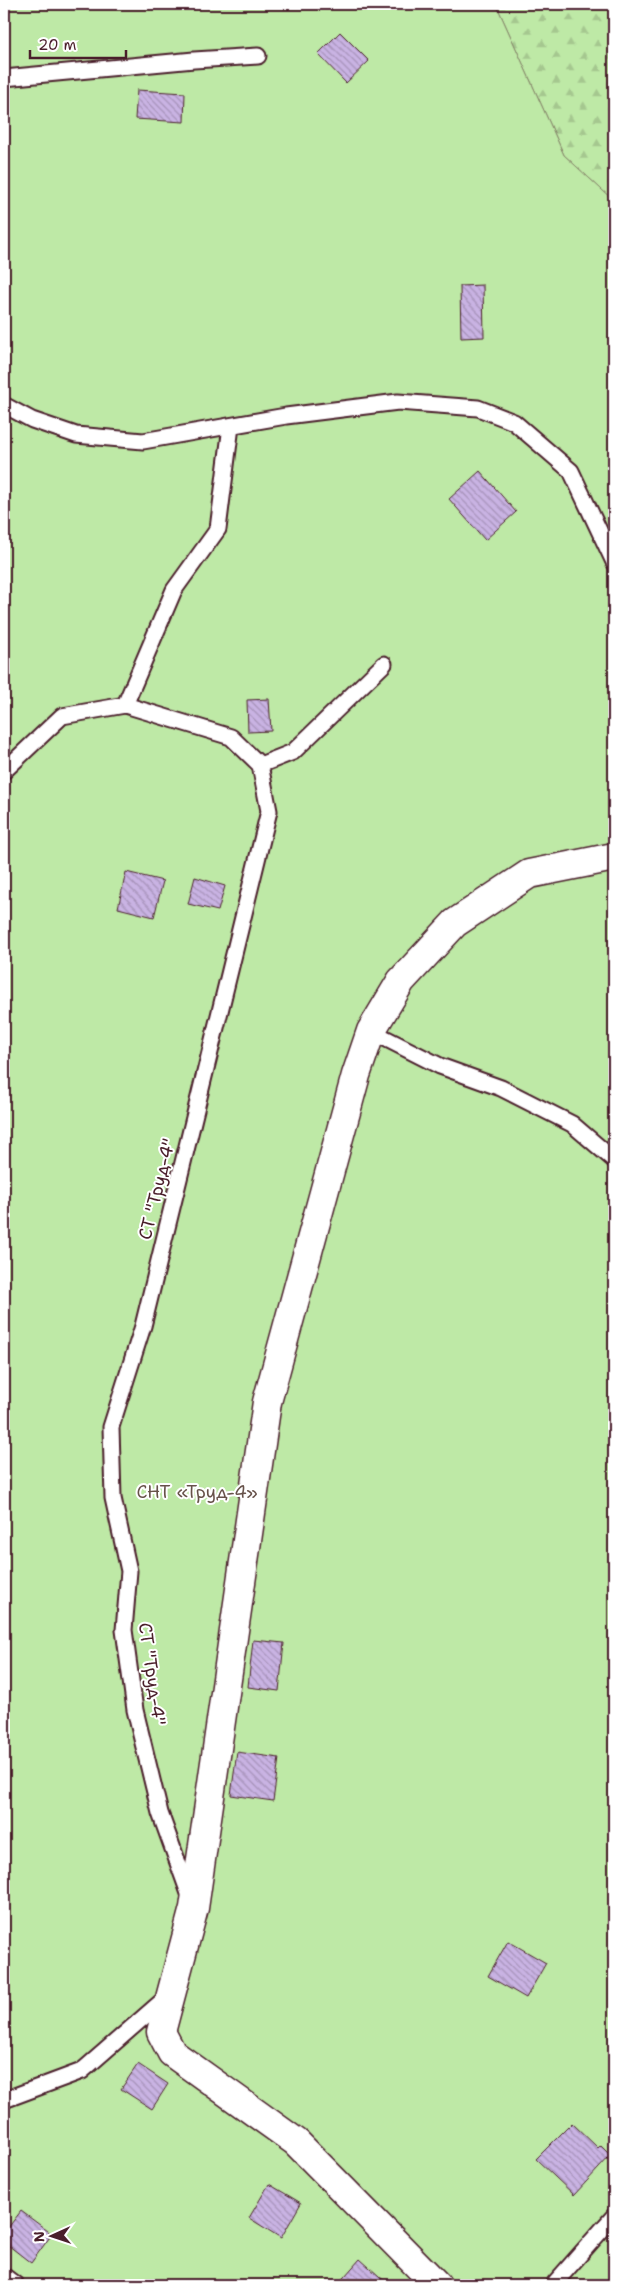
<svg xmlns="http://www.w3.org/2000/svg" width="618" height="2289" font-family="'Shantell Sans',sans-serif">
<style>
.forest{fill:url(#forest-firs);stroke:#848468}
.garden{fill:#bee9a6;stroke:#848468}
.building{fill:url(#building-back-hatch);stroke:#4a1f2b}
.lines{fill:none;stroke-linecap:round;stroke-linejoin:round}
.lane-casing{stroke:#4a1f2b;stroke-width:19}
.street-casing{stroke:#4a1f2b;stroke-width:31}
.lane{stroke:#fff;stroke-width:15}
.street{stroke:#fff;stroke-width:28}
.labels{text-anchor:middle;stroke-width:4;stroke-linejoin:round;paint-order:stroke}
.street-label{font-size:18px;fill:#4a1f2b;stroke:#fff}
.park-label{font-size:18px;fill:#67524a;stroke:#fff}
</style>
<defs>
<pattern id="forest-firs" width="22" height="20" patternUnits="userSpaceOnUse" patternTransform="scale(1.25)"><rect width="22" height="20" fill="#bee9a6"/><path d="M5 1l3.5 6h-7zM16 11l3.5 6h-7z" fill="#a5c78f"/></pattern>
<pattern id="building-back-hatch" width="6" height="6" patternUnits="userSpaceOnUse" patternTransform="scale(1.25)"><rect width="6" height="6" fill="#c9b3e3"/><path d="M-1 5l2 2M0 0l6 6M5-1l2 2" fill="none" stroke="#a591b8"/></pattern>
</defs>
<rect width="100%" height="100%" fill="#f4f0f9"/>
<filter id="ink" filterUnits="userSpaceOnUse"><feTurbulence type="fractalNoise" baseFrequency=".02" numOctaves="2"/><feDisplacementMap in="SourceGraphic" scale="10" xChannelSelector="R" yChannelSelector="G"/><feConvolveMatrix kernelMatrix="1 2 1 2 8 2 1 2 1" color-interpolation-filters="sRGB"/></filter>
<g filter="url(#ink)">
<path class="forest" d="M496,4H614V201L564,155Z"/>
<path class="garden" d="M4,4H496L564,155L614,201V2285H4Z"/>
<g class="building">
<path d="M340,32L369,61L346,83L318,54Z"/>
<path d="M137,90L185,93L184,122L135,119Z"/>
<path d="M483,285L484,337L461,338L460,286Z"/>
<path d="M480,471L516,512L485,540L449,499Z"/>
<path d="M269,699L271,731L248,732L247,700Z"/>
<path d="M126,872L163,881L154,917L118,908Z"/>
<path d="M195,877L225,886L218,911L188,904Z"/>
<path d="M253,1640L284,1643L279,1691L248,1687Z"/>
<path d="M237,1752L279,1758L273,1801L231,1795Z"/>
<path d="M508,1941L546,1963L526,1998L488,1976Z"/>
<path d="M138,2064L168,2084L152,2109L121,2089Z"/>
<path d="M572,2123L598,2148L601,2145L611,2155L574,2195L536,2159Z"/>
<path d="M269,2184L301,2203L281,2238L249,2218Z"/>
<path d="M21,2211L52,2234L31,2263L4,2242V2233Z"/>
<path d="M360,2259L389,2285H337Z"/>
</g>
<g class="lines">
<defs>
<g id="lane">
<path d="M4,78L194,60L258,56"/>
<path d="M4,405L32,420L76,435L143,441L286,416L398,402L478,408L514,422L571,471L614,562"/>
<path d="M125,705L174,590L218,529L231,426"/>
<path d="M260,765L293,752L384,664"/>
<path d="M4,771L62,716L125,705L231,737L260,765L269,811L143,1326L111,1427L113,1498L129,1571L124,1630L135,1710L160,1813L191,1899"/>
<path d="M371,1031L440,1066L501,1088L572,1124L614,1160"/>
<path d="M4,2100L82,2071L168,1996"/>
<path d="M4,2276L16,2285"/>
<path d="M553,2285L614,2216"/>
</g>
<path id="street" d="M437,2285L296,2142L172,2053L161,2032L194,1908L267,1402L356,1075L371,1031L401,981L455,923L529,874L614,857"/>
</defs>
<use href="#lane" class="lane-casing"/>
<use href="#street" class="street-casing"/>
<use href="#lane" class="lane"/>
<use href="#street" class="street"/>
</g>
</g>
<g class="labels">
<g class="street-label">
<text transform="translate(157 1189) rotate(-76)" y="6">СТ "Труд-4"</text>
<text transform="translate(152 1674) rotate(82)" y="6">СТ "Труд-4"</text>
</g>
<g class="park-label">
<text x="197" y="1498">СНТ «Труд-4»</text>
</g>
</g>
<rect width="618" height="2289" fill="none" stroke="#fff" stroke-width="20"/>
<rect x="10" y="10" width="598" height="2269" fill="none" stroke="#4a1f2b" stroke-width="2" filter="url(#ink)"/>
<g transform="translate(52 2236) rotate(267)" stroke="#ffffff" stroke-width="4" paint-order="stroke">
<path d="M0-4L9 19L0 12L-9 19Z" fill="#4a1f2b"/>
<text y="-8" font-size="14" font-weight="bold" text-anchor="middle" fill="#4a1f2b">N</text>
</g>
<path d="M30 50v8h96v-8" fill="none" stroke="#4a1f2b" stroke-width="2.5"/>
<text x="38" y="50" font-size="15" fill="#4a1f2b" stroke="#ffffff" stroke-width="4" paint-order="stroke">20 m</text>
</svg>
